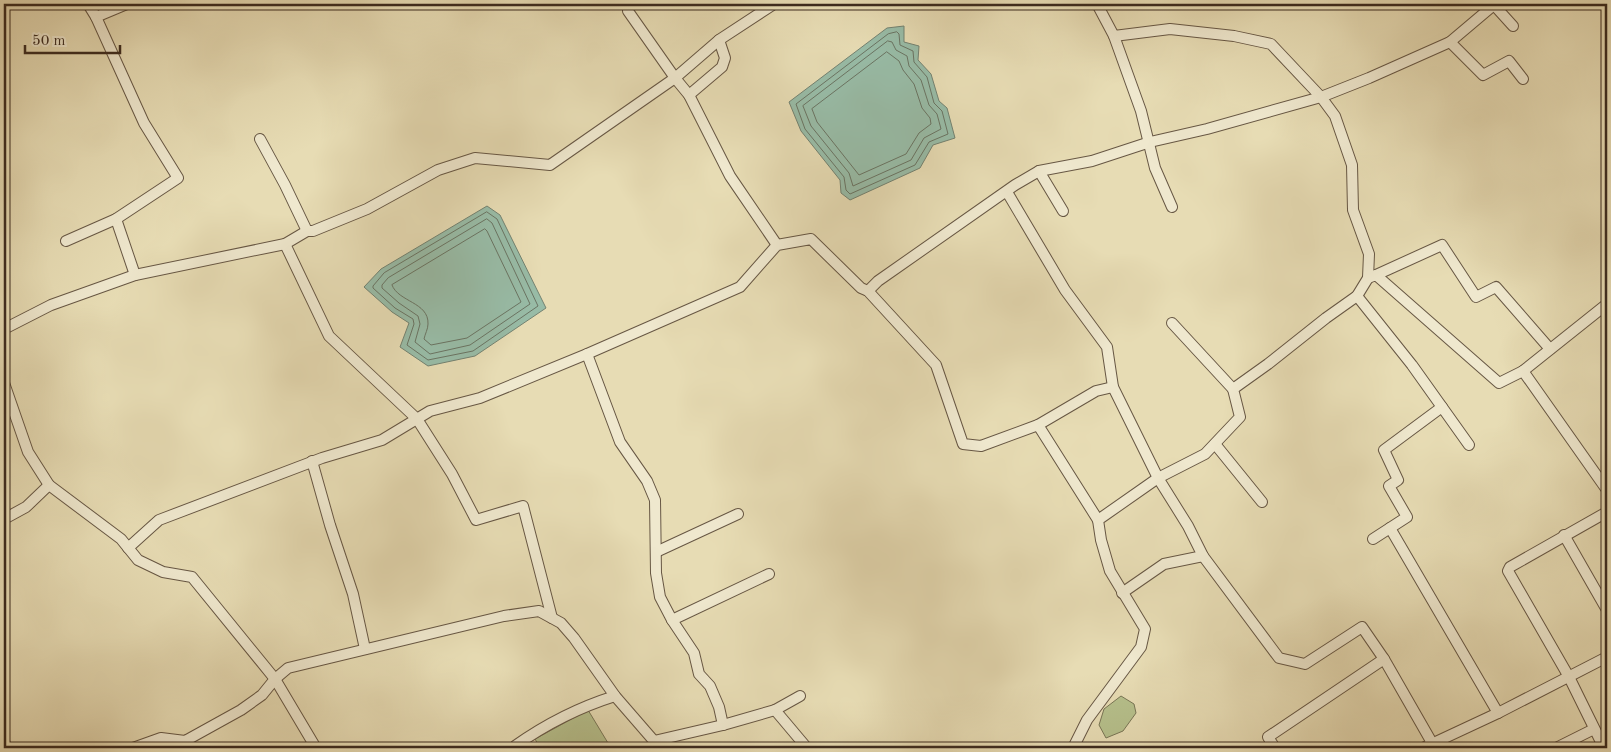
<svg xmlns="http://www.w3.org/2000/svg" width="1611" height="752" font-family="'Old Standard TT',serif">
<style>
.green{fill:#b6c08c;stroke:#797656}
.water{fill:#98bca7;stroke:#738271}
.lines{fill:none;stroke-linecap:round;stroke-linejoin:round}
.shore{stroke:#6a7463;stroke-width:1}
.street-casing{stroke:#675744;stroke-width:12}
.street{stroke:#efe8ce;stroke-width:10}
</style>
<rect width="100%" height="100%" fill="#e7dcb4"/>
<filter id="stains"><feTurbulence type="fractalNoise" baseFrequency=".004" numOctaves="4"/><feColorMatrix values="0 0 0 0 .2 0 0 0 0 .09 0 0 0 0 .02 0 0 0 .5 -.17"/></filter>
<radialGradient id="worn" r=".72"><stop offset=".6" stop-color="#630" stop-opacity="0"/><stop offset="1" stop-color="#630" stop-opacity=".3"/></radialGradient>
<g class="green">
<path d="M1121,696L1134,704L1136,713L1123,731L1106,738L1099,725L1104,709Z"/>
<path d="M588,710L608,743L596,748H540L535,739Z"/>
</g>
<g class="water">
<path d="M904,26V42L919,46L918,60L931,74L939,101L947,108L955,138L933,145L920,168L850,200L841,193L840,180L801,131L789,102L887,28Z"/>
<path d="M487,206L500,215L546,308L475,356L428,366L400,347L409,323L392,312L364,287L381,269Z"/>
</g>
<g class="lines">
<g class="shore">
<path d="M897,32L899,34L900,45L913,51L914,62L927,77L934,103L942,111L948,134L929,142L915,165L850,194L846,190L844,177L805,129L796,104L888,34Z"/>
<path d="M888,41L892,42L896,50L907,56L909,66L921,80L929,105L937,114L941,129L924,138L911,160L853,186L849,173L811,126L803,106Z"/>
<path d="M887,52L899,61L903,70L914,84L922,108L930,118L931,124L919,133L906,154L859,175L817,122L812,109Z"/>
<path d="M487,212L497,219L538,306L473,351L428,360L407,345L414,324L413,319L395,308L373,288V286L384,273Z"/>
<path d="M487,219L492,223L530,304L470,345L430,354L415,342L420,324L418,316L399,303L382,288V285L388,278Z"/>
<path d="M485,229L487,231L521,302L467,338L431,345L424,339C425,334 428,329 428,324C429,302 398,302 392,285Z"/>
</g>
<defs>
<g id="street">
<path d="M1097,4L1114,36L1141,111L1155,168L1172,207"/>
<path d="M1494,5L1513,26"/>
<path d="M628,11L675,78L689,95L730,176L777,245"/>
<path d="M96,17L127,4"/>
<path d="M1450,42L1483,75L1509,61L1523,79"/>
<path d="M689,95L722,67L725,58L719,40"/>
<path d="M260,139L285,185L307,231"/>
<path d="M1039,171L1063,211"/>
<path d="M1007,192L1065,290L1107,347L1113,387L1158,478L1188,526L1203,556L1279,658L1305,664L1362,627L1384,659L1435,748"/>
<path d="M116,219L135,275"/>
<path d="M66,241L116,219L178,178L144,123L96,17L88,4"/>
<path d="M285,244L329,336L417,419L452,474L476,520L523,506L552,618"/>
<path d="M1376,275L1442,245L1476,297L1496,287L1550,349"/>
<path d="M1368,278L1376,275L1499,383L1523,371L1607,490"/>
<path d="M868,291L878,281L1015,185L1039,171L1092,161L1150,142L1207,129L1321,97L1369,78L1450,42L1495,4"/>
<path d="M1357,296L1412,365L1469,445"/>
<path d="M1172,323L1233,389"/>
<path d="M4,329L51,305L135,275L285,244L307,231H313L367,209L438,170L475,158L550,165L675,78L719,40L774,4"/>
<path d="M587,354L620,442L647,481L655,500L656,573L660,597L672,620L694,653L699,674L710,686L719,707L723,725"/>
<path d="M1523,371L1607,304"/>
<path d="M4,383L28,452L49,485L121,539L138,560L163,572L192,577L275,679L316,748"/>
<path d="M1038,425L1098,520"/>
<path d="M1215,444L1262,502"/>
<path d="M312,461L330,525L353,594L365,649"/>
<path d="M4,519L26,507L49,485"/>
<path d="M1390,528L1498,713"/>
<path d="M1564,535L1607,610"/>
<path d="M1373,539L1407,517L1389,486L1398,480L1384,450L1442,407"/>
<path d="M128,548L159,520L322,458L382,440L430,411L480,398L587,354L740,287L777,245L811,239L861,288L868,291L936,365L963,444L981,446L1038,425L1096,391L1113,387"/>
<path d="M656,552L738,514"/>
<path d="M1122,593L1164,564L1203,556"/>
<path d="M672,620L769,574"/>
<path d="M775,710L807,748"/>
<path d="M4,741L6,748"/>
<path d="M654,741L723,725L775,710L800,696"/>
<path d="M515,746C546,724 580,707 615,696"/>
<path d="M133,748L161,738L185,741L241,710L262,695L275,679L288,668L504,616L539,611L561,623L574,638L615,696L654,741L656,748"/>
<path d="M1073,748L1087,720L1141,647L1145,629L1110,571L1101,540L1098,520L1158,478L1205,454L1240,417L1233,389L1268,364L1326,318L1357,296L1368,278L1369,254L1353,210L1352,165L1335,116L1321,97L1271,44L1234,36L1170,29L1114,36"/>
<path d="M1275,748L1268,737L1384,659"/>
<path d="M1423,748L1498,713L1607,657"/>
<path d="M1556,748L1594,729"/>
<path d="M1604,748L1569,677L1508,571L1510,567L1607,512"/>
</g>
</defs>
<use href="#street" class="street-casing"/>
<use href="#street" class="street"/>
</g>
<rect width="1611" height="752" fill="none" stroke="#e7dcb4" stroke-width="20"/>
<rect x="5" y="5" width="1601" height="742" fill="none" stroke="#3c2b1f" stroke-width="2.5"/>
<rect x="10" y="10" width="1591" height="732" fill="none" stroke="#3c2b1f"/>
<path d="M25 45v8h95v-8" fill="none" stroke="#3c2b1f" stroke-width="2.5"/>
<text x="32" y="45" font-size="15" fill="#3c2b1f" stroke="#efe8ce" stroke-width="4" paint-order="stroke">50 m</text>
<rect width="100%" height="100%" filter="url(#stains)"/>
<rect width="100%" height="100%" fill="url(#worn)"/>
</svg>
